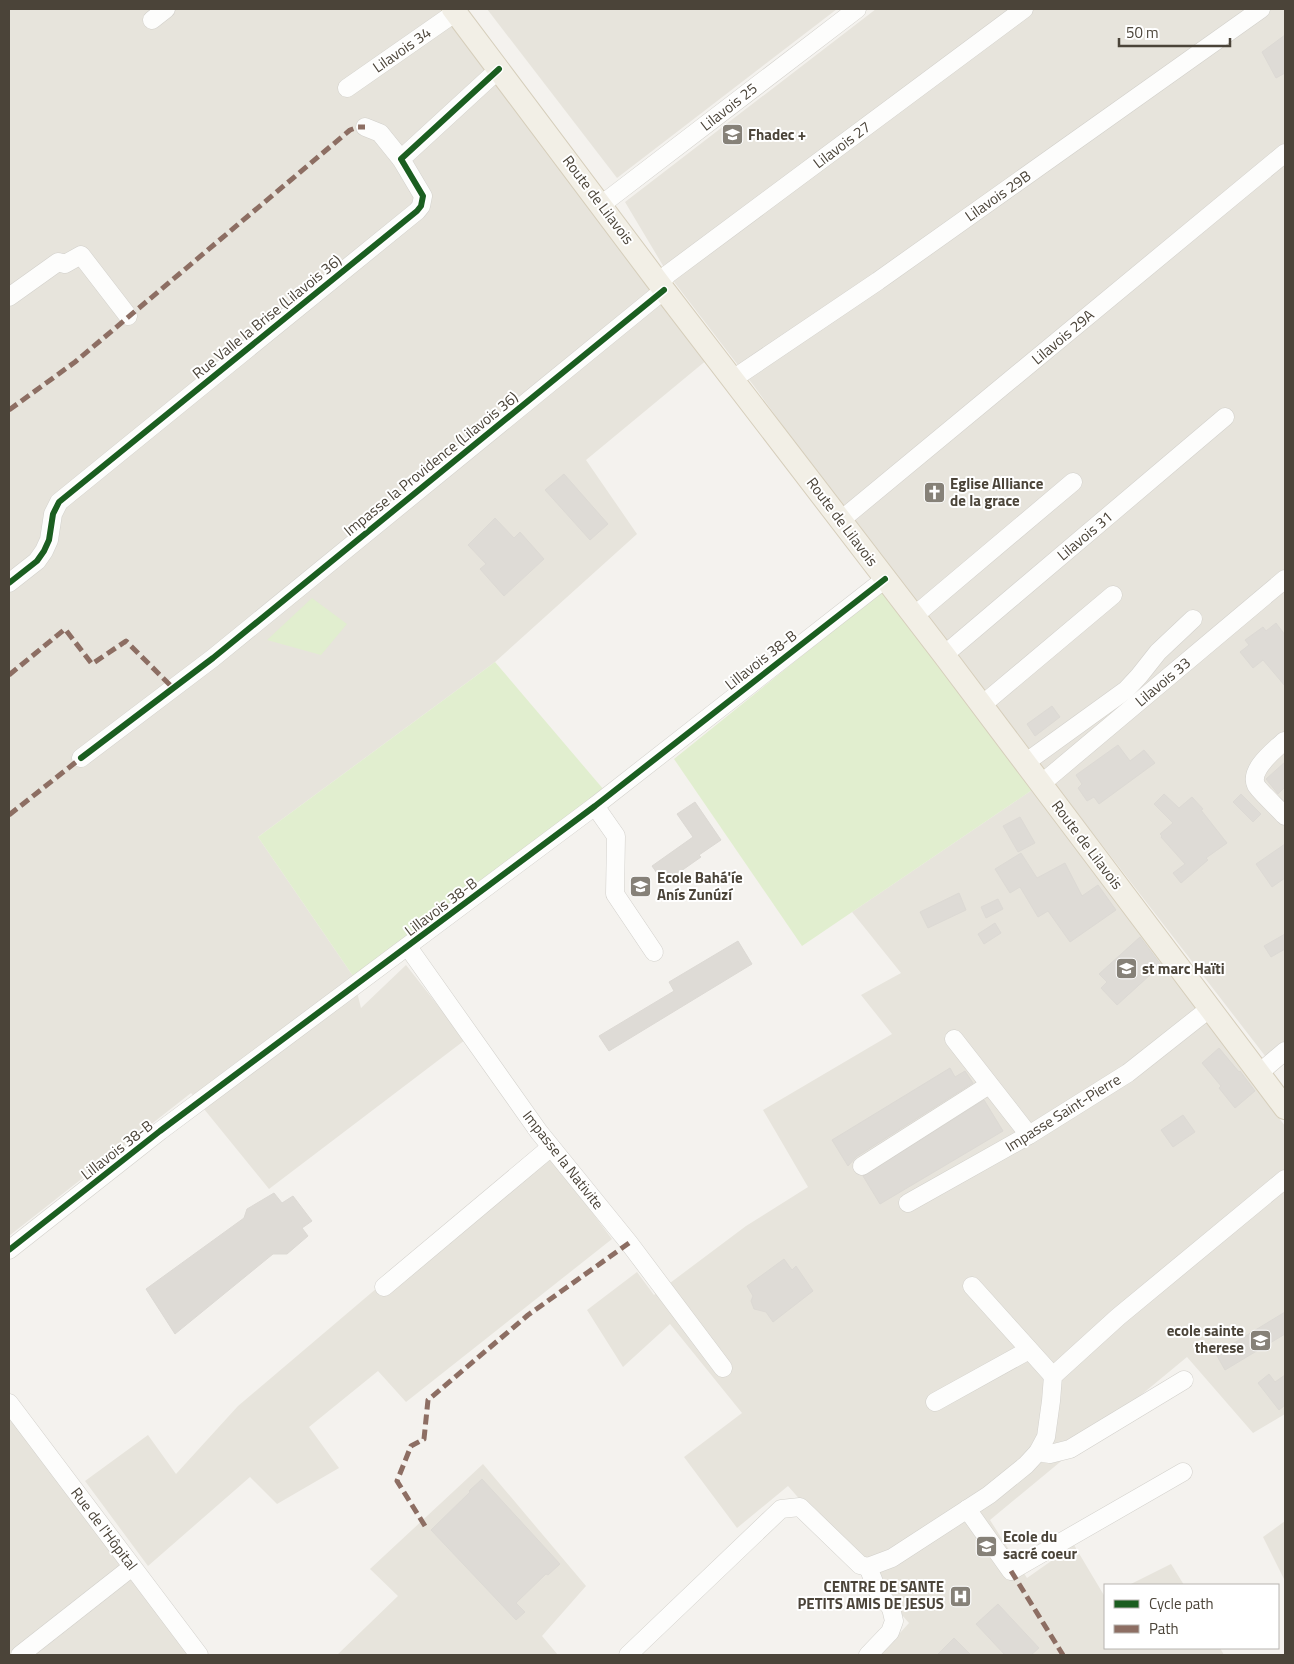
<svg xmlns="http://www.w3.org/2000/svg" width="1294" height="1664" font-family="'Titillium Web',sans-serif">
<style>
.residential{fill:#e7e4dc}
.green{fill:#e1eecf}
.building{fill:#dedbd6;stroke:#dcd9d4}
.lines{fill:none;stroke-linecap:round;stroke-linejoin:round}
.minor-casing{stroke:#d2d0cb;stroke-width:19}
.major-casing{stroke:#d6cebb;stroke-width:24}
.minor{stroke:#fdfdfc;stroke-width:18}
.major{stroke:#f2efe6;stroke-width:22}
.quiet{stroke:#8d6e63;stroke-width:5;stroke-dasharray:10 5;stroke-linecap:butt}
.cycleway-casing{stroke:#fff;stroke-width:9}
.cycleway{stroke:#1b5e20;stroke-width:6}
.labels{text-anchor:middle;stroke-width:4;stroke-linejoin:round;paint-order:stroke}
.street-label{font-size:15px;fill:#4b4439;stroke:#fff}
.poi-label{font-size:15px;font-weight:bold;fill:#4b4439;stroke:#fff;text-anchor:start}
</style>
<rect width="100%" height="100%" fill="#f4f2ee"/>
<g class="residential">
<path d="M9,9H444L708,359L586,460L637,534L495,662L258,837L353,976L361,1008L406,965L465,1040L269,1189L191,1093L9,1236Z"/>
<path d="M487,9H837L617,178Z"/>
<path d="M876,9H1285V1047L1269,1061L851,520L754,386L668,274L625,202Z"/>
<path d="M1035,788L1285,1126V1414L1253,1433L1187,1357L990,1520L1027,1578L1074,1545L1105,1597V1648H1220L1224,1655H880L909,1623L788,1486L737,1528L684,1457L742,1413L670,1324L623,1367L587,1310L637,1272L654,1295L746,1226L808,1187L763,1110L892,1034L861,995L901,973L852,912Z"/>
<path d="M543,1147L612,1239L406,1402L378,1371L309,1427L339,1468L277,1504L250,1477L148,1566L85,1481L148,1435L176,1474L238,1406Z"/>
<path d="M9,1405L199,1655H9Z"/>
<path d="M483,1464L586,1586L542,1636L558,1655H337L398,1596L370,1569Z"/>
<path d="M1285,1521V1581L1263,1537Z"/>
<path d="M1171,1564L1184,1585H1129Z"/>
</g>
<g class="green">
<path d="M885,589L1035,788L802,946L674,759Z"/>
<path d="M312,598L347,624L321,655L267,640Z"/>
<path d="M495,662L604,790L353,976L258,837Z"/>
</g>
<g class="building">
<path d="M1285,35V73L1276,78L1262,52Z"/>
<path d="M564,474L608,524L590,540L545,490Z"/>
<path d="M495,518L514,538L520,532L544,559L504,596L480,569L486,564L468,545Z"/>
<path d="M1276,623L1285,635V686L1263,660L1253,668L1240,652L1249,645L1245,640L1263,627L1266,631Z"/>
<path d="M1052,706L1060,717L1035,736L1027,724Z"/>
<path d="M1118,745L1130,761L1144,750L1155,763L1099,804L1094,797L1087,801L1078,788L1082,784L1076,775Z"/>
<path d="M1285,762V787L1278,794L1266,779Z"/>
<path d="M1164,794L1179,808L1192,797L1203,809L1201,810L1227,843L1206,858L1208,860L1181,883L1173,873L1185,864L1161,837L1162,836L1160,834L1173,823L1154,804Z"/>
<path d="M1241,794L1261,814L1253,822L1233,802Z"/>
<path d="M695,802L721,840L699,855L701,857L664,883L652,866L693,837L677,814Z"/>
<path d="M1020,817L1035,843L1018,852L1003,826Z"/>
<path d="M1285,844V878L1272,887L1256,864Z"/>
<path d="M1021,853L1037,878L1065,863L1082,896L1098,885L1116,910L1070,942L1048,911L1038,917L1020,887L1010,893L995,869Z"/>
<path d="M959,893L966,910L928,928L920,912Z"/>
<path d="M998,899L1003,909L986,918L981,907Z"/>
<path d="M995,923L1001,933L984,944L978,934Z"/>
<path d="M1285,934V949L1271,957L1264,946Z"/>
<path d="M1140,937L1161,965L1117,1005L1101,988L1107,982L1099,974Z"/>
<path d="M738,941L752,964L609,1051L599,1036L674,991L669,982Z"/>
<path d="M1219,1048L1239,1072L1240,1071L1255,1091L1235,1108L1219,1088L1221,1086L1202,1063Z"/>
<path d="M950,1068L955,1077L965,1071L973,1083L856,1157L848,1166L832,1140Z"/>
<path d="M984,1100L1003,1131L880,1204L863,1176Z"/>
<path d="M1183,1115L1195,1132L1173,1147L1161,1130Z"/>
<path d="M274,1193L282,1203L293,1196L312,1221L302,1228L308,1236L287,1254H273L175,1334L146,1289L244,1218L247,1209Z"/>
<path d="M784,1259L792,1270L796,1266L813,1291L773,1322L766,1312L754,1309L751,1301L753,1296L747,1286Z"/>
<path d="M1285,1312V1334L1225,1370L1216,1354Z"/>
<path d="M1269,1374L1275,1382L1285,1375V1405L1279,1410L1258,1383Z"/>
<path d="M482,1479L560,1564L548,1575L546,1574L516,1603L525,1612L516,1620L431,1530L470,1492L469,1491Z"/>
<path d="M998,1604L1039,1648L1031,1655H1005L976,1624Z"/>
<path d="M954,1638L971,1655H937Z"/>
</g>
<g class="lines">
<defs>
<g id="minor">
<path d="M152,20L166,9"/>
<path d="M347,88L456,12"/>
<path d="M365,127L380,133L401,159"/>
<path d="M601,205L857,9"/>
<path d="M660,283L668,274L1024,9"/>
<path d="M9,297L58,262L65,264L81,255L128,316"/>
<path d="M733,379L878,281L1261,9"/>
<path d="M841,520L1285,153"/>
<path d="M9,583L37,561L44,551L49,540L53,514L59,502L417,211L421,206L423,196L401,159L499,69"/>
<path d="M914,616L1073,482"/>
<path d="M944,655L1225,417"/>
<path d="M982,705L1113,595"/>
<path d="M1284,741C1274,751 1249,769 1256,785C1259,791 1279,809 1285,816"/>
<path d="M81,758L213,658L664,290"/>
<path d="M1025,763L1126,690L1139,676L1158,652L1193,619"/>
<path d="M1041,784L1285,579"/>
<path d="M595,806L616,836L615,894L654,952"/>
<path d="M408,947L539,1132L629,1243L723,1368"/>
<path d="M954,1039L1029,1135"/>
<path d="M1259,1073L1285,1051"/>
<path d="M862,1166L989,1085"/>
<path d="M908,1203L1029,1135L1128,1073L1209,1009"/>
<path d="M9,1250L160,1131L595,806L885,579"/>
<path d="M972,1286L1053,1376"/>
<path d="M384,1287L551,1147"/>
<path d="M935,1402L1029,1350"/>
<path d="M9,1403L199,1655"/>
<path d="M1038,1452L1050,1454L1070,1449L1184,1380"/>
<path d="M967,1509L1011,1571L1183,1472"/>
<path d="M868,1567L878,1592L891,1608L894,1621L890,1632L868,1655"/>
<path d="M20,1655L132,1567"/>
<path d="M628,1655L781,1509L800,1507L860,1565L868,1567L892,1558L989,1495L1026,1465L1038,1452L1046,1437L1051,1401L1053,1376L1118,1317L1285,1179"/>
</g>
<path id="major" d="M453,9L664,290L944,655L1285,1108"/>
</defs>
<use href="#minor" class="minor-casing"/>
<use href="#major" class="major-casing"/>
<use href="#minor" class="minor"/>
<use href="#major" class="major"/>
<g class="quiet">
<path d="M9,410L75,362L350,130L358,127H365"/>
<path d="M9,675L65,629L92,664L126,641L173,688"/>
<path d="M9,815L81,758"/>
<path d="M425,1526L397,1481L411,1446L424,1439L428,1400L528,1315L629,1243"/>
<path d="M1011,1571L1063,1655"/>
</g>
<defs>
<g id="cycleway">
<path d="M9,583L37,561L44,551L49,540L53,514L59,502L417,211L421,206L423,196L401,159L499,69"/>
<path d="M81,758L213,658L664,290"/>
<path d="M9,1250L160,1131L595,806L885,579"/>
</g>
</defs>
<use href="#cycleway" class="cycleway-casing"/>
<use href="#cycleway" class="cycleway"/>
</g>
<defs>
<symbol id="school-square" viewBox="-11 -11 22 22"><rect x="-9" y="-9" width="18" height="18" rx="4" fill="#868178" stroke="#fff"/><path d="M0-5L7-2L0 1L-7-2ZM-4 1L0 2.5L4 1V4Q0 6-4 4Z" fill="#fff"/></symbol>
<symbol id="church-square" viewBox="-11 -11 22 22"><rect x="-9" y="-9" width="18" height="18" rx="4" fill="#868178" stroke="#fff"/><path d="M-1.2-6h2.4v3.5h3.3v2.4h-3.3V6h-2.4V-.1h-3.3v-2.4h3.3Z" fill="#fff"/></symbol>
<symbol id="hospital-square" viewBox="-11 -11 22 22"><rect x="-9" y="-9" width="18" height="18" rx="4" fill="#868178" stroke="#fff"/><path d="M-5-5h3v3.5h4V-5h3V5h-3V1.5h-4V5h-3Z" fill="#fff"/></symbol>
</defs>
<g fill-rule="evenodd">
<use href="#school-square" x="720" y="122" width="25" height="25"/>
<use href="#church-square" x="922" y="480" width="25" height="25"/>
<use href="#school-square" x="628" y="874" width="25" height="25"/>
<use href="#school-square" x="1114" y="956" width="25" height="25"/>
<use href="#school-square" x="1248" y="1328" width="25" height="25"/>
<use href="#school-square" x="974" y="1534" width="25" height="25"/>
<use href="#hospital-square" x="948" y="1584" width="25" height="25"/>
</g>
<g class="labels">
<g class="street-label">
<text transform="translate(402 50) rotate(-35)" y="5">Lilavois 34</text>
<text transform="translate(729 107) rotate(-38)" y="5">Lilavois 25</text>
<text transform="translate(842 145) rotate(-37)" y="5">Lilavois 27</text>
<text transform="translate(998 196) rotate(-35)" y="5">Lilavois 29B</text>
<text transform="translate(598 200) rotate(53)" y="5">Route de Lilavois</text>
<text transform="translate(267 317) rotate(-39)" y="5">Rue Valle la Brise (Lilavois 36)</text>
<text transform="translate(1063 337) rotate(-40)" y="5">Lilavois 29A</text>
<text transform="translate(431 464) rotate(-39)" y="5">Impasse la Providence (Lilavois 36)</text>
<text transform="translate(842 522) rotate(53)" y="5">Route de Lilavois</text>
<text transform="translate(1085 536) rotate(-40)" y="5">Lilavois 31</text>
<text transform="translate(761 660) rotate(-38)" y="5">Lillavois 38-B</text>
<text transform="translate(1163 682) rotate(-40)" y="5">Lilavois 33</text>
<text transform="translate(1087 845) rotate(53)" y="5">Route de Lilavois</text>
<text transform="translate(441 907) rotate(-37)" y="5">Lillavois 38-B</text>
<text transform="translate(1063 1113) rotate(-32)" y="5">Impasse Saint-Pierre</text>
<text transform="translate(117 1150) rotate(-38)" y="5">Lillavois 38-B</text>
<text transform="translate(563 1160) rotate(52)" y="5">Impasse la Nativite</text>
<text transform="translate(104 1529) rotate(53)" y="5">Rue de l'Hôpital</text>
</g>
<g class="poi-label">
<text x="748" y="140">Fhadec +</text>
<text x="950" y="489">Eglise Alliance<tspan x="950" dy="17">de la grace</tspan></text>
<text x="657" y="883">Ecole Bahá'íe<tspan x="657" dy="17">Anís Zunúzí</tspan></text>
<text x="1142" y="974">st marc Haïti</text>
<text x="1244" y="1336" text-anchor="end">ecole sainte<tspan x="1244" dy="17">therese</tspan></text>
<text x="1003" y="1542">Ecole du<tspan x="1003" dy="17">sacré coeur</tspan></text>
<text x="944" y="1592" text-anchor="end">CENTRE DE SANTE<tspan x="944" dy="17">PETITS AMIS DE JESUS</tspan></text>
</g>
</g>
<rect width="1294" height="1664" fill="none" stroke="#4b4439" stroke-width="20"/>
<rect x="1104" y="1584" width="175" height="65" fill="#ffffff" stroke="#b7b4b0"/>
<rect x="1114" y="1600" width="25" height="8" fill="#1b5e20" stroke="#b7b4b0"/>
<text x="1149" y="1609" font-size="15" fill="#4b4439">Cycle path</text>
<rect x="1114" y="1625" width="25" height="8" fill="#8d6e63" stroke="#b7b4b0"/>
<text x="1149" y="1634" font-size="15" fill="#4b4439">Path</text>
<path d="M1119 38v8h111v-8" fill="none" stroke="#4b4439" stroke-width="2.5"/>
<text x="1126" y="38" font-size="15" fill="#4b4439" stroke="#ffffff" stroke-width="4" paint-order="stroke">50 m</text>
</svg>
